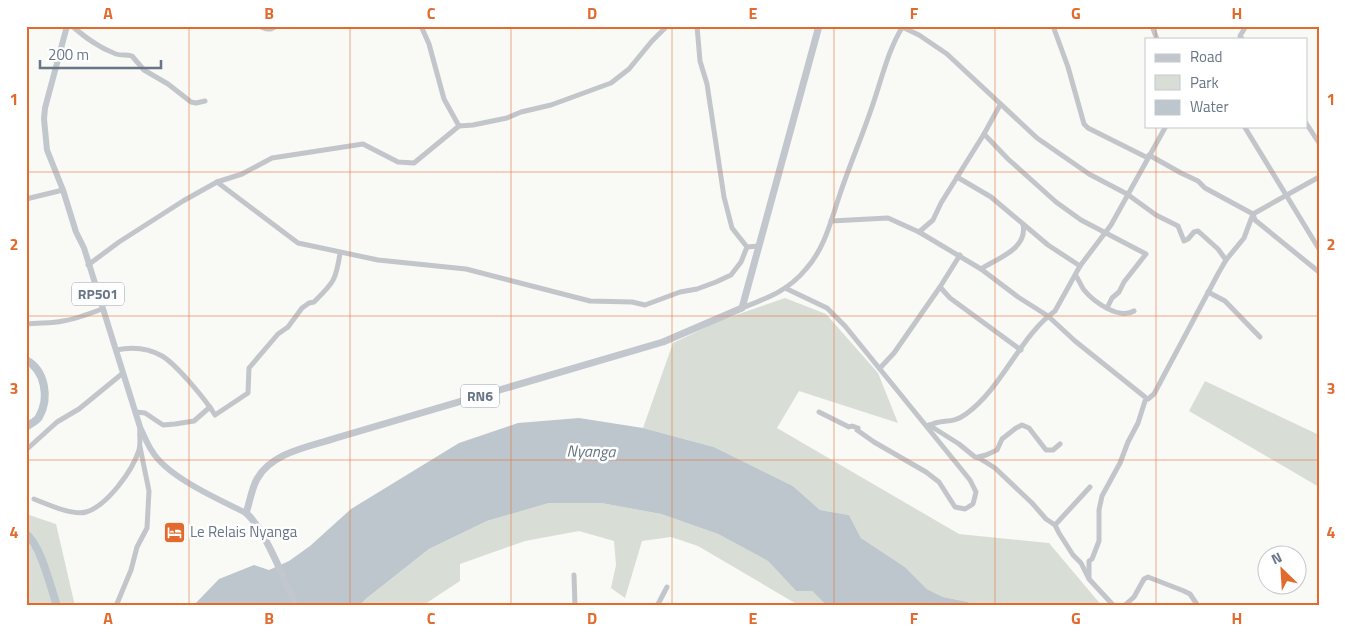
<svg xmlns="http://www.w3.org/2000/svg" width="1345" height="632" font-family="'Titillium Web',sans-serif">
<style>
.green{fill:#d8ded6}
.water{fill:#bdc6cc}
.lines{fill:none;stroke-linecap:round;stroke-linejoin:round}
.river{stroke:#bdc6cc;stroke-width:8}
.minor{stroke:#c2c6ca;stroke-width:5}
.major{stroke:#c2c7ce;stroke-width:6}
.highway{stroke:#c2c7ce;stroke-width:7}
.grid{fill:none;stroke:#e26a2d;stroke-width:1;stroke-opacity:0.55}
.labels{text-anchor:middle;stroke-width:5;stroke-linejoin:round;paint-order:stroke}
.shield{fill:#fff;stroke:#959fab;stroke-width:1}
.shield-label{font-size:14px;font-weight:bold;fill:#687687}
.poi-label{font-size:15px;fill:#687687;stroke:#fff;text-anchor:start}
.water-label{font-size:16px;font-style:italic;fill:#647783;stroke:#fff}
.neatline{fill:none;stroke:#e26a2d;stroke-width:2}
.grid-label{font-size:16px;text-anchor:middle;font-weight:bold;fill:#e26a2d}
</style>
<rect width="100%" height="100%" fill="#f9f9f6"/>
<g class="green">
<path d="M785,298L826,314L878,373L898,423L799,391L777,428L959,534L1049,543L1102,606H972L968,602L943,597L927,589L905,567L861,538L849,515L820,510L793,486L714,447L643,428L673,343L719,321Z"/>
<path d="M1205,381L1319,435V487L1189,411Z"/>
<path d="M549,503H601L661,514L718,534L768,561L796,591H812L827,606H800L698,546L671,537L642,541L625,598L611,588L616,565L614,541L579,531L525,541L460,564V581L422,606H359L367,598L429,549L487,521Z"/>
<path d="M26,514L56,524L75,606H26Z"/>
</g>
<path class="water" d="M579,418L643,428L714,447L793,486L820,510L849,515L861,538L905,567L927,589L943,597L968,602L972,606H827L812,591H796L768,561L718,534L661,514L601,503H549L487,521L429,549L367,598L359,606H193L219,579L254,565L269,570L289,561L310,546L351,509L459,443L518,423Z"/>
<g class="lines">
<g class="river">
<path d="M26,360C45,370 50,398 39,417C37,421 30,424 26,427"/>
<path d="M26,534C40,543 51,588 57,606"/>
</g>
<g class="minor">
<path d="M72,26C86,38 99,48 116,54C122,56 126,54 132,56L144,70L168,84L191,102L196,103L205,101"/>
<path d="M259,26C265,29 270,31 276,26"/>
<path d="M421,26L429,44L444,99L459,126"/>
<path d="M697,26L700,61L707,84L724,197L732,228L747,247L758,246"/>
<path d="M900,26L919,35L947,54L1037,138L1089,174L1127,194L1156,215L1178,226L1184,241L1188,239L1194,232L1198,231L1218,249L1226,260"/>
<path d="M1053,26L1068,67L1084,124L1088,128L1148,158"/>
<path d="M1152,26L1157,39"/>
<path d="M1242,39L1240,36L1246,26"/>
<path d="M1306,123L1319,143"/>
<path d="M1244,126L1319,249"/>
<path d="M984,134L1008,159L1056,202L1081,220L1146,254L1124,282L1119,292L1112,298L1107,308"/>
<path d="M1149,155L1181,173L1198,181L1205,188L1253,214L1319,177"/>
<path d="M957,177L991,197L1048,245L1080,266"/>
<path d="M217,182L298,243L378,260L466,269L590,301L632,302L645,305L680,292L697,289L716,282L731,275L741,262L747,247"/>
<path d="M26,199L63,190"/>
<path d="M1253,214L1255,220L1319,272"/>
<path d="M831,221L888,218L919,232L933,220L941,203L984,134L1000,105"/>
<path d="M919,232L981,269L1018,297L1048,316L1075,341L1145,397"/>
<path d="M88,265L119,242L183,201L217,182L242,174L272,158L363,144L398,162L414,163L459,126L473,125L507,118L521,112L551,105L611,83L629,69L652,41L667,26"/>
<path d="M981,269C998,258 1028,249 1023,224"/>
<path d="M1076,276C1079,280 1081,286 1084,290C1094,302 1119,320 1134,311"/>
<path d="M940,287L950,298L1021,350"/>
<path d="M785,288L827,308L845,326L970,480L976,492L973,504L965,509L955,507L939,482L926,472L874,442L857,430L858,428L852,426L849,427L819,412"/>
<path d="M1208,292L1225,301L1260,337"/>
<path d="M742,308C767,298 788,291 806,269C825,248 831,220 840,194C850,164 863,134 873,104C882,78 888,50 903,26"/>
<path d="M26,324C39,322 51,324 63,321C76,319 89,314 102,309"/>
<path d="M116,350C131,347 148,348 162,356C176,364 206,400 215,415L248,393L249,368L278,334L288,327L302,308L309,303L314,302C333,283 336,281 340,253"/>
<path d="M880,368L894,353L940,287L960,255"/>
<path d="M1148,399L1154,394L1163,377L1219,272L1226,260L1244,238L1253,214"/>
<path d="M136,412L145,413L163,425L175,424L194,421L210,407"/>
<path d="M929,425L959,444L975,457L979,458L995,468L1032,503L1046,519L1055,525L1059,533L1073,555L1081,563L1089,579L1114,606"/>
<path d="M930,425C942,419 953,424 966,414C1003,387 1020,336 1055,311L1080,266L1111,225L1166,126"/>
<path d="M26,450L57,422L79,409L123,373"/>
<path d="M978,457L986,455L997,450L1002,439L1016,428L1022,425L1029,428L1046,450H1053L1060,444"/>
<path d="M34,499C47,504 73,516 86,512C107,506 133,470 139,450C141,443 139,435 140,427"/>
<path d="M1055,525L1090,487"/>
<path d="M574,575L575,606"/>
<path d="M1089,578V561L1092,559L1099,541V510L1102,496L1120,463L1128,442L1138,423L1145,401"/>
<path d="M116,606L131,570L137,547L147,528L149,491L140,447"/>
<path d="M657,606L667,587"/>
<path d="M1119,606H1124L1134,597L1144,579L1148,577L1184,591L1190,594L1198,606"/>
</g>
<path class="major" d="M67,26L45,108L44,119L47,150L63,190L76,232L84,248L140,427C144,435 147,444 152,451C167,477 220,500 246,513"/>
<path class="highway" d="M296,606C285,582 265,529 246,513C250,502 251,490 257,479C272,452 309,447 336,438L663,342L742,308L819,26"/>
</g>
<path class="grid" d="M189,26V606M350,26V606M511,26V606M672,26V606M834,26V606M995,26V606M1156,26V39M1156,126V606M26,172H1319M26,316H1319M26,460H1319"/>
<defs>
<symbol id="hotel-square" viewBox="-11 -11 22 22"><rect x="-9" y="-9" width="18" height="18" rx="4" fill="#e26a2d" stroke="#fff"/><path d="M-6-4.5h1.5V1H6V5H4.5V3h-9V5H-6ZM-4 0a1.8 1.8 0 1 1 3.6 0ZM.5 0V-2.5h3Q6-2.5 6 0Z" fill="#fff"/></symbol>
</defs>
<g fill-rule="evenodd">
<use href="#hotel-square" x="162" y="520" width="25" height="25"/>
</g>
<g class="labels">
<g class="shield">
<rect x="72" y="282.5" width="52" height="23" rx="4"/>
<rect x="461" y="384.5" width="38" height="23" rx="4"/>
</g>
<g class="shield-label">
<text x="98" y="299">RP501</text>
<text x="480" y="401">RN6</text>
</g>
<g class="poi-label">
<text x="190" y="537">Le Relais Nyanga</text>
</g>
<g class="water-label">
<text transform="translate(591 451) rotate(1)" y="6">Nyanga</text>
</g>
</g>
<rect width="1345" height="632" fill="none" stroke="#ffffff" stroke-width="55"/>
<rect x="1145" y="38" width="162" height="90" fill="#ffffff" stroke="#c3c8cf"/>
<rect x="1155" y="54" width="25" height="8" fill="#c2c7ce" stroke="#c3c8cf"/>
<text x="1190" y="62" font-size="15" fill="#687687">Road</text>
<rect x="1155" y="75" width="25" height="15" fill="#d8ded6" stroke="#c3c8cf"/>
<text x="1190" y="88" font-size="15" fill="#687687">Park</text>
<rect x="1155" y="100" width="25" height="15" fill="#bdc6cc" stroke="#c3c8cf"/>
<text x="1190" y="112" font-size="15" fill="#687687">Water</text>
<g transform="translate(1282 570) rotate(335)"><circle r="24" fill="#ffffff" stroke="#c3c8cf"/>
<path d="M0-4L9 19L0 12L-9 19Z" fill="#e26a2d"/>
<text y="-8" font-size="14" font-weight="bold" text-anchor="middle" fill="#687687">N</text>
</g>
<path d="M40 60v8h121v-8" fill="none" stroke="#687687" stroke-width="2.5"/>
<text x="48" y="60" font-size="15" fill="#687687" stroke="#ffffff" stroke-width="4" paint-order="stroke">200 m</text>
<rect x="28" y="28" width="1290" height="576" class="neatline"/>
<g class="grid-label">
<text x="108" y="19">A</text>
<text x="269" y="19">B</text>
<text x="431" y="19">C</text>
<text x="592" y="19">D</text>
<text x="753" y="19">E</text>
<text x="914" y="19">F</text>
<text x="1076" y="19">G</text>
<text x="1237" y="19">H</text>
<text x="14" y="105">1</text>
<text x="1331" y="105">1</text>
<text x="14" y="250">2</text>
<text x="1331" y="250">2</text>
<text x="14" y="394">3</text>
<text x="1331" y="394">3</text>
<text x="14" y="538">4</text>
<text x="1331" y="538">4</text>
<text x="108" y="624">A</text>
<text x="269" y="624">B</text>
<text x="431" y="624">C</text>
<text x="592" y="624">D</text>
<text x="753" y="624">E</text>
<text x="914" y="624">F</text>
<text x="1076" y="624">G</text>
<text x="1237" y="624">H</text>
</g>
</svg>
